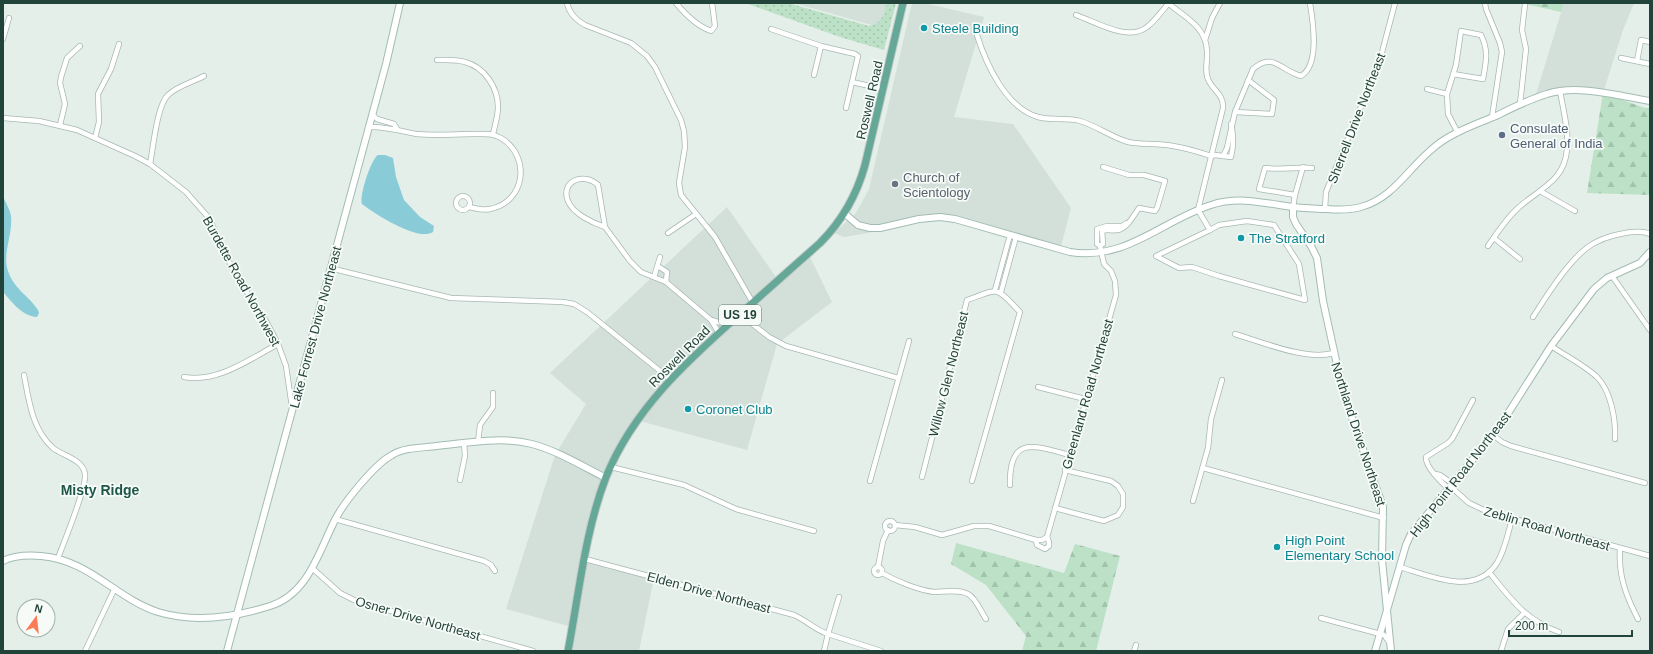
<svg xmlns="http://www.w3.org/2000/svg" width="1653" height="654" font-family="Arial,sans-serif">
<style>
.built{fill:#d3dfd9}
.grass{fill:url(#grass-dots)}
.forest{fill:url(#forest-firs)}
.water{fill:#89ccd8}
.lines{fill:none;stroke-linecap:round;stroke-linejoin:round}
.street-casing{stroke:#a7b8b2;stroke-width:6}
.secondary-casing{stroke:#a2bcb3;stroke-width:8}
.primary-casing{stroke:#c1cac8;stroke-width:9}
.street{stroke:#fff;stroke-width:4.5}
.secondary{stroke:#fff;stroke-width:6}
.primary{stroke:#66a897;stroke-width:7}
.culture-dot{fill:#0f9aa8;stroke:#f6fbf8;stroke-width:1.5}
.service-dot{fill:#5c6f8a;stroke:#f6fbf8;stroke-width:1.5}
.worship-dot{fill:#6b7280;stroke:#f6fbf8;stroke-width:1.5}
.labels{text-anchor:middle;stroke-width:3.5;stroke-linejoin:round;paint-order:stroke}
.shield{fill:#f6fbf8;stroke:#627a73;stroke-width:1}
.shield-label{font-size:12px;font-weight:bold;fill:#22433a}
.culture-label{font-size:13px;fill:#0d838f;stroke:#f6fbf8;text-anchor:start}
.street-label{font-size:13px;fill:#22433a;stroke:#f6fbf8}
.service-label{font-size:13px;fill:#4e5e75;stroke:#f6fbf8;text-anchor:start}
.worship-label{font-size:13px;fill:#5b616d;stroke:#f6fbf8;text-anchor:start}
.neighbourhood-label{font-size:14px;font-weight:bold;fill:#1c5748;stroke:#f6fbf8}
</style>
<defs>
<pattern id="grass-dots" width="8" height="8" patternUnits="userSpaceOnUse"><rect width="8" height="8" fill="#bce1c6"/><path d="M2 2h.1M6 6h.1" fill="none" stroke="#a1c2ab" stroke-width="1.8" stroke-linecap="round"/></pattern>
<pattern id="forest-firs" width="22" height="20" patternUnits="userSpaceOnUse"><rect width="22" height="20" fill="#bce1c6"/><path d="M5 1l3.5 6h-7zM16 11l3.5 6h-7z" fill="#a1c2ab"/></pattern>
</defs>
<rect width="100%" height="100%" fill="#e5efea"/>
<g class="built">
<path d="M794,3H896L889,30Z"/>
<path d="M912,3H924L984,17L954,117L1013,124L1071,208L1060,250L970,221L916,219L868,233L844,237L834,233L856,213L869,189Z"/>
<path d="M1564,3H1634L1623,30L1603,93L1583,87L1536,94Z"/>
<path d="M727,207L778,280L808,253L832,302L777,344L747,450L636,420L600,491L585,559L654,578L639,651H566L568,626L506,609L555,455L586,404L550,373Z"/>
</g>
<path class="grass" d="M745,3H788L869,26C882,23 884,16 887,3H896L884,50L840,37Z"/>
<g class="forest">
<path d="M1521,3H1564L1561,12Z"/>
<path d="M1603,93L1645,108H1650V195L1587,193Z"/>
<path d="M956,543L1064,573L1075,544L1120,556L1096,651H1022L1026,636L986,585L951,564Z"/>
</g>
<g class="water">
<path d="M378,155H385L393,158L396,177L404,200L420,217L434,226L433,232C418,242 375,214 362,204C359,196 371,159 378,155Z"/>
<path d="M3,196C5,202 10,209 11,216C13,234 2,254 8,271C14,289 28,295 38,310L39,313L37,317C22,316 13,303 3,292Z"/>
</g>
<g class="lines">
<defs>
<g id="street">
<path d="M567,3C569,13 576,20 585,25L631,43L647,56L655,67L681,120L684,131L685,147L679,183L681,195L715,237L753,303"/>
<path d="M676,3C685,14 697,26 711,31L715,26L712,3"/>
<path d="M1168,3C1184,17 1206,26 1207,51C1208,61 1204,70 1208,79C1212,90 1224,94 1223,108L1198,210L1210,230"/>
<path d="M1485,3L1486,9L1500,43L1502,52L1492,117"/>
<path d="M1076,15C1096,22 1128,42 1147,27C1155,21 1162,11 1168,4"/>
<path d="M771,29L821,46L855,54L858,56L852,82L883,89"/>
<path d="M977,35C986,64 1006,108 1038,117C1052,121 1067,117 1080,121C1097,126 1111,137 1128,142C1143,145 1158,143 1173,146C1186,148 1199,152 1211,156L1215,155L1231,157C1234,145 1234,136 1231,124"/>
<path d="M3,39L9,18"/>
<path d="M1205,40L1212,18L1220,3"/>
<path d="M1621,58L1650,64"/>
<path d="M437,60C446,60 456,59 465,62C484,67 498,87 498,107C498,116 495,125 493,134"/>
<path d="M1637,61L1641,40L1650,42"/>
<path d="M1453,74L1483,79C1486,62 1489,51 1481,35L1461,31L1456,65L1447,94L1448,114L1458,133"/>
<path d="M814,75L821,46"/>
<path d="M1427,89L1447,94"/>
<path d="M1520,104L1526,49L1522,30L1525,4"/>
<path d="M846,108L852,82"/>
<path d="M1235,112L1272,114L1274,100L1248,80"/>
<path d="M372,114L377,119L394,124L397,129"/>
<path d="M3,118L39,121L77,130L135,156L150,164L186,192L209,218L234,272L267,323L278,344L286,366L292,407"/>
<path d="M60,125L65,104L60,83L61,77L67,58L80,46"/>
<path d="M368,127C384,126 401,131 416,134C435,136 456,134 474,134C484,134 492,133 501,138C531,156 526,202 490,209C483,211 475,208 469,207"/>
<path d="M95,138L99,122L98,94L111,69L119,44"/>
<path d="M1223,156L1227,148L1235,112L1253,69C1273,51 1281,71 1301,76C1320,65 1313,22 1310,3"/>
<path d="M150,164C153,149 157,105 168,95C177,86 193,82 204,76"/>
<path d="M1540,191L1575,211"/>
<path d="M1295,195L1259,189L1265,168C1281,170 1296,167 1312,168"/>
<circle cx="463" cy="203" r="7"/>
<path d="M1293,207L1295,195L1303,167"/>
<path d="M1325,209L1326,192L1380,60L1395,3"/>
<path d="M1247,221L1274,225L1299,264L1305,300L1219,276L1192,267L1179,268L1156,256L1210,230L1219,225Z"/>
<path d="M605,227C593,223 573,214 568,201C560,182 583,171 598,185L605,227L630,261L641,272L666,282L711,320L728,325"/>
<path d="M668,233L696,214"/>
<path d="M1494,238L1520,259"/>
<path d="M1100,246L1103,244L1102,231C1107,229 1112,231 1117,230C1127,229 1134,215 1139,208L1155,211L1157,208L1165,181L1144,175H1129L1103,167"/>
<path d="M1488,246C1497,233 1506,219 1518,208C1539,189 1565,181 1567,149C1569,130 1563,109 1560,91"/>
<path d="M658,266L667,272L666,282"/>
<path d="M330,268L451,298L563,302L574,304L587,312L670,379"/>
<path d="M1612,276L1650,330"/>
<path d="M654,277L660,257"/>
<path d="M995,290L1010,235"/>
<path d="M1001,292L1016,237"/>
<path d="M740,314L769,337L786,346L898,378"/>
<path d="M1533,317C1546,297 1570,258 1591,245C1599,240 1610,236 1620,234C1629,232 1641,230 1650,234"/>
<path d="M711,320L719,333"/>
<path d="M1235,334C1262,342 1307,361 1334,353"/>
<path d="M1551,346C1566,356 1584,365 1597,377C1611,391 1616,420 1615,439"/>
<path d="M24,375C29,401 32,429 53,448C63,456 83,459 85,474C87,487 64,542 58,558"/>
<path d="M184,377C218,383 250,359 278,344"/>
<path d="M1038,387L1085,399"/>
<path d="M1493,435L1502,442L1511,446L1645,483"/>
<path d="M478,442L480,425L493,407V393"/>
<path d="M611,467L684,485L736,509L814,531"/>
<path d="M1203,468L1384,518"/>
<path d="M1435,474L1440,475L1453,484"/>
<path d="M922,477L967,300C1001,288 995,286 1020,312L972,481"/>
<path d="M460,480L465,456L464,443"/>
<path d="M870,481L909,341"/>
<path d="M1010,485C1009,434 1035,446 1070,455"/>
<path d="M1451,487L1469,503L1486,511L1650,556"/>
<path d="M1449,489C1442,483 1425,467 1426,457L1448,443L1452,439L1473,400"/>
<path d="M1193,501L1208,448L1211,419L1222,380"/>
<path d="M1055,508L1104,521L1118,515L1123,507V494L1118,486L1111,481L1065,470"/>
<path d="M335,519L484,561L491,565L495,571"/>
<circle cx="890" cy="526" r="5"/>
<path d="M895,525L915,527L942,535L974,526H989L1036,540H1042L1047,537"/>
<path d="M1047,537L1116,295L1115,281L1111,271L1104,264L1100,246L1097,244V229L1107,226H1122L1127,223"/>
<path d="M1036,540L1037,545L1045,549L1049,546V542L1047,537"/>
<path d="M1620,548C1618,575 1626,596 1638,619"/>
<path d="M585,559L794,615C806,620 815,630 828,634L839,597"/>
<circle cx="878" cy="571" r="4"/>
<path d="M878,567L883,541L888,530"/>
<path d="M1400,567C1430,576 1475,597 1497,563C1505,550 1508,533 1512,519"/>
<path d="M312,568L340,593L356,601L533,651"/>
<path d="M1489,572C1510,598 1525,620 1559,632"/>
<path d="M882,573C896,581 918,590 934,592C945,592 959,589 968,594C976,598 981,612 986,619"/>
<path d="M1321,618L1384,635L1389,642"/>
<path d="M85,651L115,588"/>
<path d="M824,651L828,634L881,651"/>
<path d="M1134,651L1136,645"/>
<path d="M1501,651L1508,629L1524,613"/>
</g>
<g id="secondary">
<path d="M1293,207V217L1296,224L1311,246L1317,258L1323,301L1343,392L1383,507L1382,560L1391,651"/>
<path d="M844,213L858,225L870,228H880L919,219L940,217L955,219L1070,252C1126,261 1161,221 1211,205C1238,196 1264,203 1292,207C1304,208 1315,209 1327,209C1339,210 1350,210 1361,207C1393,198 1407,170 1431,150C1449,133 1475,125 1498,115C1514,107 1530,99 1547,94C1556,91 1566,90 1575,90C1600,90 1625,97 1650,101"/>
<path d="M3,561C15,555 28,555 41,556C90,560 115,598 158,612C194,623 235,617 270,606C309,594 319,550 336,518C345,501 375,464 392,455C405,447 422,448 437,446C468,443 501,436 532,444C558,451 582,466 606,478"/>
<path d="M227,651L386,64L400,3"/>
<path d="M1375,651L1406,545L1411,534L1498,429L1551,346L1594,289L1607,278L1640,263L1650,252"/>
</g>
<path id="primary" d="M568,651C579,594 585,531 606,477C633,410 686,362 739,315C766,291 793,267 820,243C842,221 857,194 865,165L903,3"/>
</defs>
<use href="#street" class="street-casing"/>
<use href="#secondary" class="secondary-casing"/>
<use href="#primary" class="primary-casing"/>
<use href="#street" class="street"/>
<use href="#secondary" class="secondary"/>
<use href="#primary" class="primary"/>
</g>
<g class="culture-dot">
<circle cx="924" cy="28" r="4"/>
<circle cx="1241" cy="238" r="4"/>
<circle cx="688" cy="409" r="4"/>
<circle cx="1277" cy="547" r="4"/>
</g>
<circle class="service-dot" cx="1502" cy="135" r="4"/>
<circle class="worship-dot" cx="895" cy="184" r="4"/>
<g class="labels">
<rect class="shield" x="719" y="305" width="42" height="20" rx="3"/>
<g class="shield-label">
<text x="740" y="319">US 19</text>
</g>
<g class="culture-label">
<text x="932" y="33">Steele Building</text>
<text x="1249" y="243">The Stratford</text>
<text x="696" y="414">Coronet Club</text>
<text x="1285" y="545">High Point<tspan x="1285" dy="15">Elementary School</tspan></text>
</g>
<g class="street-label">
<text transform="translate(869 100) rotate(-77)" y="5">Roswell Road</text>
<text transform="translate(1356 118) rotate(-69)" y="5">Sherrell Drive Northeast</text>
<text transform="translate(242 281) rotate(61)" y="5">Burdette Road Northwest</text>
<text transform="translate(315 327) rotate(-75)" y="5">Lake Forrest Drive Northeast</text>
<text transform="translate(679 356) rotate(-45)" y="5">Roswell Road</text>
<text transform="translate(948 374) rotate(-76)" y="5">Willow Glen Northeast</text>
<text transform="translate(1087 394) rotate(-74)" y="5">Greenland Road Northeast</text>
<text transform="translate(1359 434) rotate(72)" y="5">Northland Drive Northeast</text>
<text transform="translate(1460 474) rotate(-52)" y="5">High Point Road Northeast</text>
<text transform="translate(1547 528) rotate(16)" y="5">Zeblin Road Northeast</text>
<text transform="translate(709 592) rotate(15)" y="5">Elden Drive Northeast</text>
<text transform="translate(418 618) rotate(16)" y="5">Osner Drive Northeast</text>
</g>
<g class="service-label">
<text x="1510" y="133">Consulate<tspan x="1510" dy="15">General of India</tspan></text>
</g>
<g class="worship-label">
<text x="903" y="182">Church of<tspan x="903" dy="15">Scientology</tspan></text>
</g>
<g class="neighbourhood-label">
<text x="100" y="495">Misty Ridge</text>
</g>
</g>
<rect width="1653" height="654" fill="none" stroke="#22433a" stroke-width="8"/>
<g transform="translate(36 618) rotate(15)"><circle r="19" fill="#f6fbf8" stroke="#a1b1ac"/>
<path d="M0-3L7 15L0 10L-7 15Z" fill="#fc7d55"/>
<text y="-6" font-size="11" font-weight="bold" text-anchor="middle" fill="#22433a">N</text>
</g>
<path d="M1509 630v6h123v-6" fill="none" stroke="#22433a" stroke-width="2"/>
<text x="1515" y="630" font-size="12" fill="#22433a" stroke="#f6fbf8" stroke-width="3" paint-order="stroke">200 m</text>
</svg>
